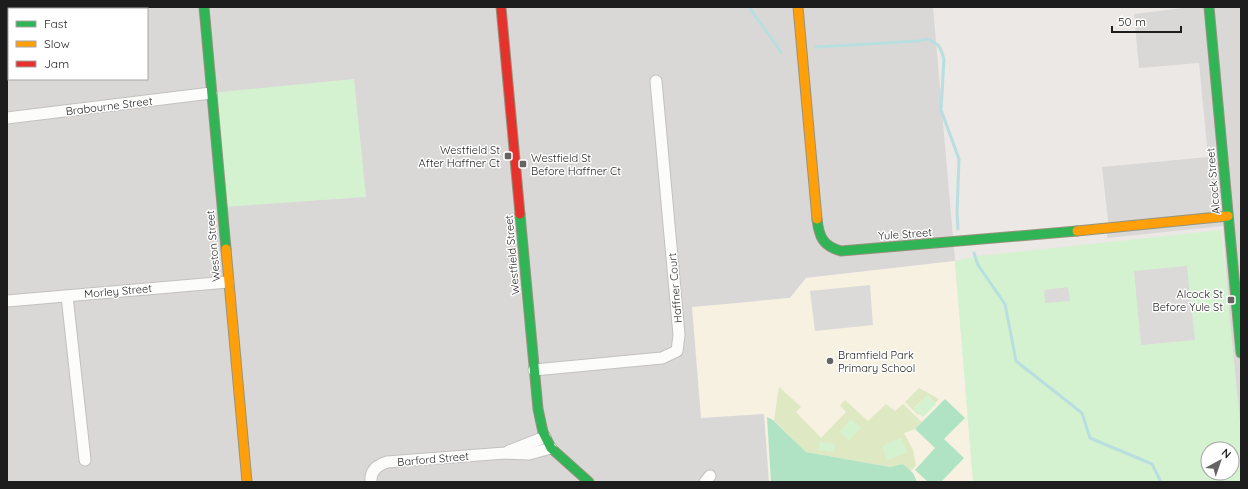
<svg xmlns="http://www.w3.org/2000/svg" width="1248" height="489" font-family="Quicksand,sans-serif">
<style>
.residential{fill:#dad8d7;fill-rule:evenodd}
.education{fill:#f6f1e0}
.grass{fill:#dee9c3}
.park{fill:#d5f2d0;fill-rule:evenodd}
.pitch{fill:#b0e3c4}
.parking{fill:#dbdad9}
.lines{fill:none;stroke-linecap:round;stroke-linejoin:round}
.stream{stroke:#b8dedf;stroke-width:3}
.street-casing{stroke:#c2c1c0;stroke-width:13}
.fast-casing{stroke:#96937d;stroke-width:11}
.slow-casing{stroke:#96937d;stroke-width:11}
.jam-casing{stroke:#96937d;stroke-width:11}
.street{stroke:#fcfcfb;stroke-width:11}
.fast{stroke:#30b455;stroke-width:9}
.slow{stroke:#ff9f0a;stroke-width:9}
.jam{stroke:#e5322d;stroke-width:9}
.poi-dot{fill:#656463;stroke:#fff;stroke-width:1.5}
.labels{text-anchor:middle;stroke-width:3;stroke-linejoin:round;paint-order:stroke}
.street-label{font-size:11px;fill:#1d1d1d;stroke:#fff}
.poi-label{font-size:11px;fill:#1d1d1d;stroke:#fff;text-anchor:end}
</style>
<rect width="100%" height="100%" fill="#ebe8e5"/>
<g class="residential">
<path d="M7,7H933L955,261L806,278L790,298L755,301L773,482H7ZM9,9H147V79H9Z"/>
<path d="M1191,7H1241V482L1223,226L1107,238L1108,221L1102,167L1208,157L1199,63L1139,68L1134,14Z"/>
</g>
<path class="education" d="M955,261L973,482H769L764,414L701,418L692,307L790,298L806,278Z"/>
<g class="grass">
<path d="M779,387L801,407L796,412L821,438L846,412L840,405L845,400L868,421L886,404L895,411L903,404L922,422L915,429L904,433L913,450L916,465L911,471L903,464L890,467L806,452L774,420Z"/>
<path d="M919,388L939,399L935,403L928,395L914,408L920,414L918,415L905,402Z"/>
</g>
<g class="park">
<path d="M354,79L366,197L222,207L211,93Z"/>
<path d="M1221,230L1241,431V482H973L955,261L978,256ZM1208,449H1232V473H1208Z"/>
<path d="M927,395L936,404L923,417L914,409Z"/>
<path d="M851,419L861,428L849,440L840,432Z"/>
<path d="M901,438L907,453L887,460L882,446Z"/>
<path d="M820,442L835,444L834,452L819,450Z"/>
</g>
<g class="pitch">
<path d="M945,399L965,418L944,439L964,458L941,482H928L915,470L935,448L915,429Z"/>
<path d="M767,417L773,420L806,452L890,467L903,464L913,473L917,482H771Z"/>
</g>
<g class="parking">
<path d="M1187,266L1195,340L1141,345L1134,271Z"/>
<path d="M870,285L873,325L815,331L810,291Z"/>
<path d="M1068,287L1070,301L1045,303L1044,290Z"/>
</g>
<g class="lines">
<g class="stream">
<path d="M749,7L781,52"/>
<path d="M816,47L918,41L928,39L938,45L941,50L944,59L941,110L959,159L957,213L958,229"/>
<path d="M974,253L978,265L1005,304L1016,361L1082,413L1090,438L1152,464L1161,482"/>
</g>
<defs>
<g id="street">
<path d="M7,118L211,93"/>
<path d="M67,296L85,460"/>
<path d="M7,301L228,282"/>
<path d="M534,370L662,358L677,351L679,335L656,81"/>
<path d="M509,451L545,437"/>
<path d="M371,482C370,471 377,465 387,462L505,453L529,454L551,448"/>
<path d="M705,482L710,476"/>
</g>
<g id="fast">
<path d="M204,7L226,249"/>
<path d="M1209,7L1241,353"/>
<path d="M520,214L538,409L543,432L551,448L589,482"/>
<path d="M817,219C819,237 823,246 841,251L1077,231"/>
</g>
<g id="slow">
<path d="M798,7L817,219"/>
<path d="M1077,231L1228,216"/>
<path d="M226,249L247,482"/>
</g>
<path id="jam" d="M501,7L520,214"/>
</defs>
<use href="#street" class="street-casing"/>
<use href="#fast" class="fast-casing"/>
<use href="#slow" class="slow-casing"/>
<use href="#jam" class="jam-casing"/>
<use href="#street" class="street"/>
<use href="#fast" class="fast"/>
<use href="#slow" class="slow"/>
<use href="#jam" class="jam"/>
</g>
<g class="poi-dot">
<rect x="504" y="152" width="8" height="8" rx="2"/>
<rect x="519" y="160" width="8" height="8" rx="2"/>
<rect x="1227" y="296" width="8" height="8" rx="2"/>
<circle cx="830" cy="361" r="4"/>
</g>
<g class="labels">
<g class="street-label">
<text transform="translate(109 106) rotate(-7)" y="4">Brabourne Street</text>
<text transform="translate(1213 181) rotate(-95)" y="4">Alcock Street</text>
<text transform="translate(905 234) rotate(-4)" y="4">Yule Street</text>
<text transform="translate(213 246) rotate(-95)" y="4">Weston Street</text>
<text transform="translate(512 255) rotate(-95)" y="4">Westfield Street</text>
<text transform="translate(675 288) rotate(-95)" y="4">Haffner Court</text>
<text transform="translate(118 291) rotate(-5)" y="4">Morley Street</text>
<text transform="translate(433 459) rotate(-5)" y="4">Barford Street</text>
</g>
<g class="poi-label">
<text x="500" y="154">Westfield St<tspan x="500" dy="13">After Haffner Ct</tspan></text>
<text x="531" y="162" text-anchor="start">Westfield St<tspan x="531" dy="13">Before Haffner Ct</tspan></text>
<text x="1223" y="298">Alcock St<tspan x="1223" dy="13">Before Yule St</tspan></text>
<text x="838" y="359" text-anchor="start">Bramfield Park<tspan x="838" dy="13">Primary School</tspan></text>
</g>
</g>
<rect width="1248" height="489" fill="none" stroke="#1d1d1d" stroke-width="16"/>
<rect x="8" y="8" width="140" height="72" fill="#ffffff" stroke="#a5a5a5"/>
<rect x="16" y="21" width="20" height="6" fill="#30b455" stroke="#a5a5a5"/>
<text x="44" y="28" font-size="12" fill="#1d1d1d">Fast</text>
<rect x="16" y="41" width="20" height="6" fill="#ff9f0a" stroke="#a5a5a5"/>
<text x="44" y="48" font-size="12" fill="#1d1d1d">Slow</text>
<rect x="16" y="61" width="20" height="6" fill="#e5322d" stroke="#a5a5a5"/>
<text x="44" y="68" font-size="12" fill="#1d1d1d">Jam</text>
<g transform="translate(1220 461) rotate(40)"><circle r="19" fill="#ffffff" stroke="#a5a5a5"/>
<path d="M0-3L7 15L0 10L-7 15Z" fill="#656463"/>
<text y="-6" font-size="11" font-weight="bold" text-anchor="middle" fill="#1d1d1d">N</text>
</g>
<path d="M1112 26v6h69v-6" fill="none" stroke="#1d1d1d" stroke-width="2"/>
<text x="1118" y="26" font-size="12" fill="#1d1d1d" stroke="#ffffff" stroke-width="3" paint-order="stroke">50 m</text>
</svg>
